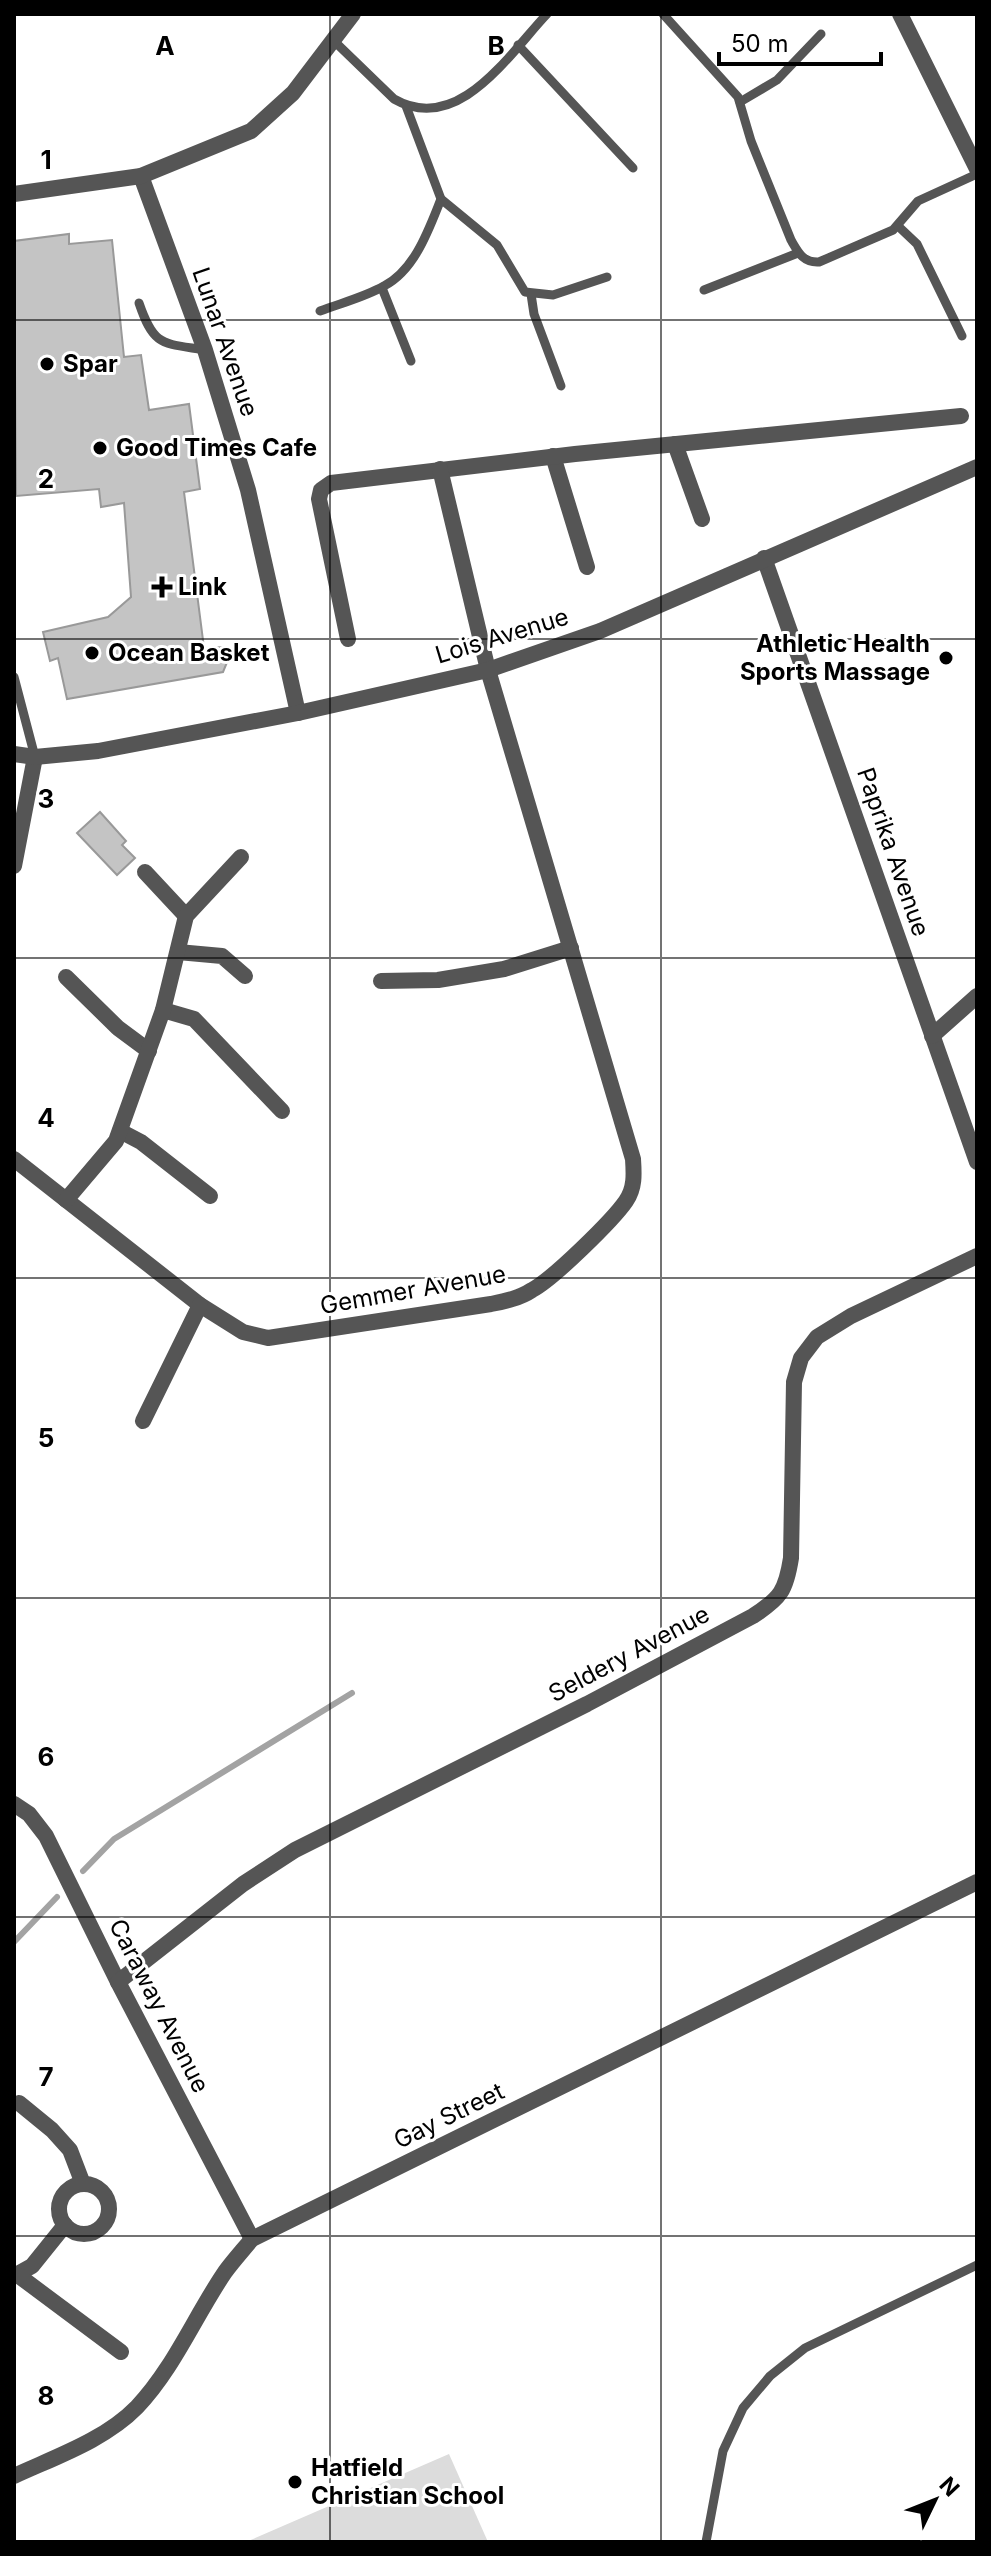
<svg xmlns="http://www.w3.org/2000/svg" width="991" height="2556" font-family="Inter,sans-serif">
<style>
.green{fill:#dcdcdc}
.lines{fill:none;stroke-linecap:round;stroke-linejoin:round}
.stream{stroke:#a3a3a3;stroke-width:6}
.building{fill:#c4c4c4;stroke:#999;stroke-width:2}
.service{stroke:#555;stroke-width:9}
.minor{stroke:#555;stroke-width:16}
.tertiary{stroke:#555;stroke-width:16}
.grid{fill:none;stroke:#000;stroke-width:2;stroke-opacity:0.55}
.poi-dot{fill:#000;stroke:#fff;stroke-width:3}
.labels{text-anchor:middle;stroke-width:6;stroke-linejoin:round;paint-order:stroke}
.street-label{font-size:24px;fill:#000;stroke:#fff}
.poi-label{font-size:24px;font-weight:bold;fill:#000;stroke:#fff;text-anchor:start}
.grid-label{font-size:26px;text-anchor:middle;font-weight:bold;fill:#000;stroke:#fff;stroke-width:6;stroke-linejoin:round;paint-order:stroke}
</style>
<rect width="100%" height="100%" fill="#fff"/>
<path class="green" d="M449,2454L488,2542H246Z"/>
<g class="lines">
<g class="stream">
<path d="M83,1871L114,1839L352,1693"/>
<path d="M14,1942L57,1897"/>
</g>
</g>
<g class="building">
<path d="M69,234V244L112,240L124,357L141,355L149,410L189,404L200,489L184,492L204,648L225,647L228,660L223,672L67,699L58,658L50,661L43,632L108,617L131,597L124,503L101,507L99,489L16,496L14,241Z"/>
<path d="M100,812L126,841L122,845L135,858L117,875L77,833Z"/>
</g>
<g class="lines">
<g class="service">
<path d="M663,14L738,97L751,141L791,240C798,252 803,263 819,262L893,230L918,201L977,174"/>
<path d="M333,40L394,99C458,136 509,54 547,14"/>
<path d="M518,45L633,168"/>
<path d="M740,102L777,80L821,34"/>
<path d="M406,106L441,199L497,245L525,292L553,295L607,277"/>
<path d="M898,226L917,244L962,336"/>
<path d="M382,288L411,361"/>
<path d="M704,290L798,253"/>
<path d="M531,294L534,314L561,386"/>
<path d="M139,303C154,347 162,343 205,350"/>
<path d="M320,311C341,303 365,297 384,286C415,270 429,229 441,199"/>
<path d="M14,677L35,757"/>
<path d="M706,2542L723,2451L743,2408L770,2376L805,2348L977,2265"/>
</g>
<g class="minor">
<path d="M900,14L977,169"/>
<path d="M141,176L205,350L248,490L298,713"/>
<path d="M14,194L141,176L251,131L293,93L353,14"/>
<path d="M675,444L702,519"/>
<path d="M553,456L587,567"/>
<path d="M764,558L977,1162"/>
<path d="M348,639L319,499L321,490L331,483L575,454L961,416"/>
<path d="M14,866L35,757"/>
<path d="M145,872L186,916"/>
<path d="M178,952L222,956L245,976"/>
<path d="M66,977L118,1028L149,1051"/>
<path d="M381,981L438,980L504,969L571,948"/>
<path d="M163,1010L194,1019L282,1111"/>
<path d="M932,1036L977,996"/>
<path d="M120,1131L141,1142L210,1196"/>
<path d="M14,1159L200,1305L243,1332L268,1338L491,1304C506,1301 520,1298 532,1290C553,1279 613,1220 626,1201C635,1188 634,1174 633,1159L488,670L440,469"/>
<path d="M66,1200L116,1141L163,1010L186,916L241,857"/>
<path d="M143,1421L200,1305"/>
<path d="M14,1804L29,1814L46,1836L118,1982L252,2239"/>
<path d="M118,1982L243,1884L295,1850L587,1704L753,1616C781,1598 786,1590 791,1558L794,1382L801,1358L817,1337L851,1316L977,1256"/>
<path d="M19,2103L52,2130L70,2150L83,2184"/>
<circle cx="84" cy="2209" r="25"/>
<path d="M14,2276L32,2266L65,2225"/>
<path d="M19,2276L121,2352"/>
<path d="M14,2476C55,2457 105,2440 137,2407C174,2368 195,2316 225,2272C233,2261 243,2250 252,2239L977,1882"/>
</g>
<path class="tertiary" d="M14,754L35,757L98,751L298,713L488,670L600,631L977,467"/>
</g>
<path class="grid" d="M330,14V2542M661,14V2542M14,320H977M14,639H977M14,958H977M14,1278H977M14,1598H977M14,1917H977M14,2236H977"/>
<g class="poi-dot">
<circle cx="47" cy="364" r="8"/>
<circle cx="100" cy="448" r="8"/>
<path d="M158 575h8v8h8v8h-8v8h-8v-8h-8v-8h8z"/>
<circle cx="92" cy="653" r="8"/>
<circle cx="946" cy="658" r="8"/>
<circle cx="295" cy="2482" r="8"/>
</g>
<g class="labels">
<g class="street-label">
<text transform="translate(225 342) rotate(71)" y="8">Lunar Avenue</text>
<text transform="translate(502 636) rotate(-17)" y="8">Lois Avenue</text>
<text transform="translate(893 852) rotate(71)" y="8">Paprika Avenue</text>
<text transform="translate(413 1290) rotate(-10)" y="8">Gemmer Avenue</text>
<text transform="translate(629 1654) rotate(-28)" y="8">Seldery Avenue</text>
<text transform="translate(159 2006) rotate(63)" y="8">Caraway Avenue</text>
<text transform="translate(449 2116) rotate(-26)" y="8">Gay Street</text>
</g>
<g class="poi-label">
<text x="63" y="372">Spar</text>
<text x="116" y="456">Good Times Cafe</text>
<text x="178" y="595">Link</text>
<text x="930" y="652" text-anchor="end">Athletic Health<tspan x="930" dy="28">Sports Massage</tspan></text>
<text x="108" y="661">Ocean Basket</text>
<text x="311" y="2476">Hatfield<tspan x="311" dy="28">Christian School</tspan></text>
</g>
</g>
<g class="grid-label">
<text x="165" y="55">A</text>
<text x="496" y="55">B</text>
<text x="46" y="169">1</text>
<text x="46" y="488">2</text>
<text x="46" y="808">3</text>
<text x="46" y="1127">4</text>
<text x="46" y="1447">5</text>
<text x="46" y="1766">6</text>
<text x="46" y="2086">7</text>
<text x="46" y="2405">8</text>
</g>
<rect width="991" height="2556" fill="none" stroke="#000000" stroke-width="32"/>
<g transform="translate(935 2500) rotate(47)" stroke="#ffffff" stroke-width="6" paint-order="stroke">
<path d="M0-6L14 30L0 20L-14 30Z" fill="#000000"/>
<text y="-12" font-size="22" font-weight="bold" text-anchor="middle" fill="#000000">N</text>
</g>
<path d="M719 52v12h162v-12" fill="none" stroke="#000000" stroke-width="4"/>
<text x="731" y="52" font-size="24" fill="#000000" stroke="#ffffff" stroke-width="6" paint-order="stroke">50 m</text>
</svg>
